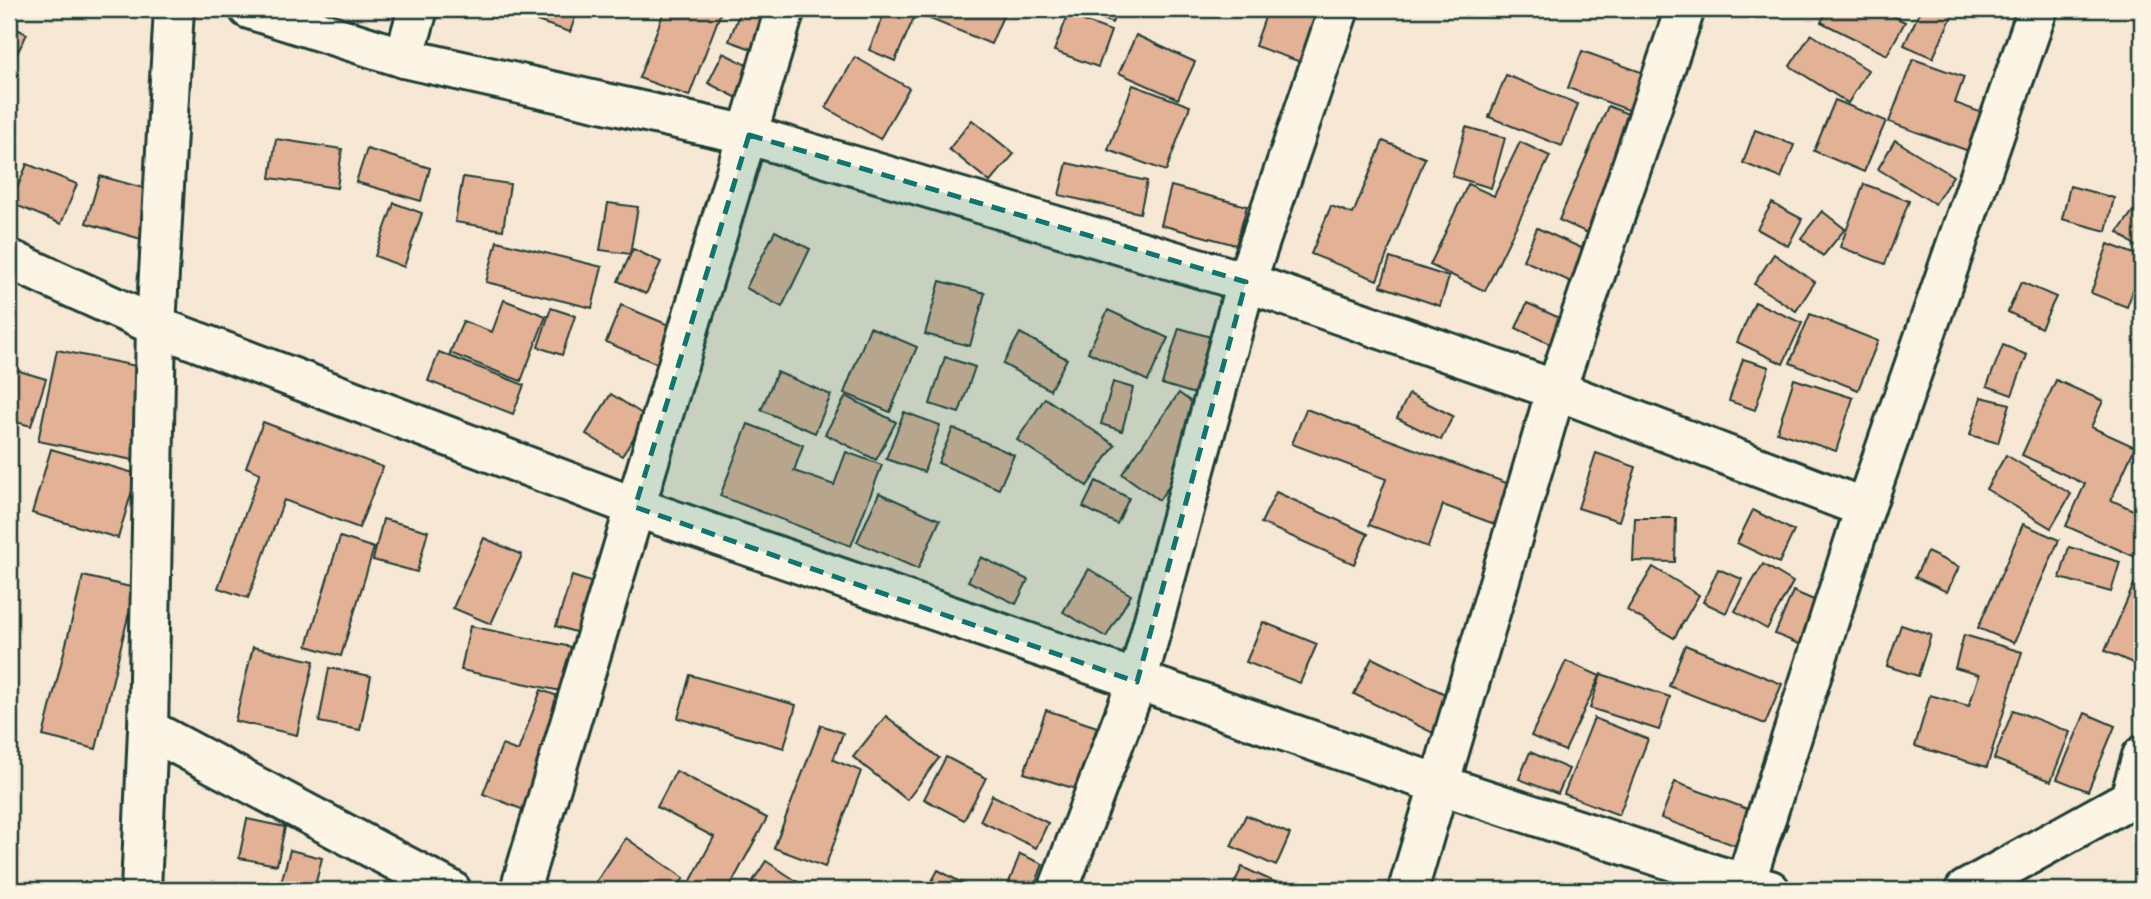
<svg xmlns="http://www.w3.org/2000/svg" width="2151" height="899" font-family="'Playpen Sans',sans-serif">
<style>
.building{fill:#e3b196;stroke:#1f3d34;stroke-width:2}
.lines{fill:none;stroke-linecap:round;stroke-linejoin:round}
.minor-casing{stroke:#1f3d34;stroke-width:44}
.tertiary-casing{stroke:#1f3d34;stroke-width:44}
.minor{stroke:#fcf5e5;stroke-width:38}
.tertiary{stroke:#fcf5e5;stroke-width:38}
.marked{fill:#0f766e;fill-opacity:0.2;stroke:#0f766e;stroke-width:5;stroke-dasharray:14 9;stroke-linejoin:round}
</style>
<rect width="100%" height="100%" fill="#f7e7d5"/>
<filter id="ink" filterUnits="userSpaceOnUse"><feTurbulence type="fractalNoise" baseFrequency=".0143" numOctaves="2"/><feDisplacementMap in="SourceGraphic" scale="14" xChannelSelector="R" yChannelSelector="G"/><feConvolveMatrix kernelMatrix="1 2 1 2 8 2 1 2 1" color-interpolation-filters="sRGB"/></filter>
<g filter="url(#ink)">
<g class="building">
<path d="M541,9H578L570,32L537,21Z"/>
<path d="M665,9H722L689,96L639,78Z"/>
<path d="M741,9H785L768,55L729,41Z"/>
<path d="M886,9H1006L991,44L916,13L895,61L869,50Z"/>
<path d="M1080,9H1118L1112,23Z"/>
<path d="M1268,9H1320L1301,62L1255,46Z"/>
<path d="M1828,9H1879L1905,22L1887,55L1821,22Z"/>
<path d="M1921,9H1955L1933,58L1904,45Z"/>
<path d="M1068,15L1111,31L1098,67L1054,51Z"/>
<path d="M9,25L27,34L9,69Z"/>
<path d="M1811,34L1868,70L1848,103L1790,66Z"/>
<path d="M1136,35L1195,62L1178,99L1119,73Z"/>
<path d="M1582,51L1647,74L1634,112L1568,88Z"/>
<path d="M723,53L765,74L749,104L708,83Z"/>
<path d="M855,57L909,88L880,139L826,108Z"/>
<path d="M1913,59L1964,77L1955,103L1988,115L1974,153L1889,122Z"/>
<path d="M1506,75L1578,104L1562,146L1489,117Z"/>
<path d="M1133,85L1190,106L1166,171L1108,150Z"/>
<path d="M1835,100L1886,121L1864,172L1814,151Z"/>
<path d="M1608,106L1648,122L1599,238L1559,220Z"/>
<path d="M972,120L1014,154L990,182L949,149Z"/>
<path d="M1466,127L1505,138L1491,188L1452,176Z"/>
<path d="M1755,130L1794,145L1781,178L1743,163Z"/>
<path d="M276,139L342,149L337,188L270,178Z"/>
<path d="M1895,140L1953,176L1935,204L1878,169Z"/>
<path d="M1383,141L1425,158L1377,280L1311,254L1331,206L1353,214Z"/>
<path d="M1520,142L1550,156L1485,291L1430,265L1468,184L1494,196Z"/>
<path d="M367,149L430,168L421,201L356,182Z"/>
<path d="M1067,163L1147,181L1140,213L1059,195Z"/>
<path d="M27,164L77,184L61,224L11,203Z"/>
<path d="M100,176L154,191L141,239L86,223Z"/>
<path d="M463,177L510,184L503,230L455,222Z"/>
<path d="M1864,184L1909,201L1885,264L1840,247Z"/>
<path d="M1171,186L1247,206L1236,245L1161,225Z"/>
<path d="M2070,186L2114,198L2106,231L2062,219Z"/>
<path d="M394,203L422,213L404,267L375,256Z"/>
<path d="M608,203L638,207L630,254L600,250Z"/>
<path d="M1772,203L1802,219L1788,246L1757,229Z"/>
<path d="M1822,211L1845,229L1823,256L1801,238Z"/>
<path d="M2133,211L2142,218V251L2118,232Z"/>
<path d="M1537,228L1595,254L1580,286L1523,260Z"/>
<path d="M775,231L810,249L782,307L746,288Z"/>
<path d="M497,241L602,267L592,308L486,282Z"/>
<path d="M2108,244L2142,257V265L2127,307L2091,293Z"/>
<path d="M633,249L661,262L646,294L618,281Z"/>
<path d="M1774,254L1815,282L1796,311L1754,284Z"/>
<path d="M1390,258L1449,277L1440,306L1381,286Z"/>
<path d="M940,281L985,293L970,346L925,334Z"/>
<path d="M2021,282L2056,297L2041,328L2008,312Z"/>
<path d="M504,300L546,316L521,381L450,353L463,321L492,332Z"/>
<path d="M1755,302L1802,323L1783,364L1737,342Z"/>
<path d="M1527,303L1568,322L1556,347L1516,328Z"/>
<path d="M621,305L676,328L660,365L606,342Z"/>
<path d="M551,308L575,316L562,355L538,347Z"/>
<path d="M1108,310L1168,338L1148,381L1088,352Z"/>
<path d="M1810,314L1878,341L1858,390L1790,363Z"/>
<path d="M870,327L917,347L890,412L844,393Z"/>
<path d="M1179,328L1225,341L1208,398L1162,384Z"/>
<path d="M1020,333L1067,359L1050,390L1003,364Z"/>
<path d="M2003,345L2027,355L2012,395L1987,386Z"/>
<path d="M57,350L151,369L133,460L38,441Z"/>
<path d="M439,352L524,385L513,414L428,381Z"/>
<path d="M945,357L975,367L959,413L930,404Z"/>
<path d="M1743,359L1769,367L1755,410L1729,401Z"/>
<path d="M9,368L46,379L31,426L9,420Z"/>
<path d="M777,372L831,395L815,433L761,410Z"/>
<path d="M1794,379L1853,398L1836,451L1777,432Z"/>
<path d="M2056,380L2103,401L2091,427L2135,447L2111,500L2142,514V560L2066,526L2085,484L2022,455Z"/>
<path d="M1113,382L1133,388L1122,431L1101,424Z"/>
<path d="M1179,393L1216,420L1159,500L1122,474Z"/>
<path d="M611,394L647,417L622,456L586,434Z"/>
<path d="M1409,394L1453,416L1441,440L1397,418Z"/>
<path d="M846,396L896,422L876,460L825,434Z"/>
<path d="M1981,397L2010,404L1998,443L1970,435Z"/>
<path d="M1045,398L1115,445L1087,486L1017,440Z"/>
<path d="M1306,409L1523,489L1508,529L1443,505L1428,547L1369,525L1386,479L1292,444Z"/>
<path d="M904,412L940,425L924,472L886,459Z"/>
<path d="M263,422L383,467L359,528L284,500L248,598L218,588L260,473L246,467Z"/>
<path d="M748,424L803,445L794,471L834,485L846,452L882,465L851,546L720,496Z"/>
<path d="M953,428L1014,455L999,489L938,463Z"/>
<path d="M51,449L137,474L118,538L32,513Z"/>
<path d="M1596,453L1636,467L1619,521L1578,508Z"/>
<path d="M2006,455L2071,494L2051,528L1986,489Z"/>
<path d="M1096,481L1129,498L1117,524L1083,507Z"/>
<path d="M1276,492L1368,534L1354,564L1261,523Z"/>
<path d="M879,493L940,520L918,569L857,542Z"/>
<path d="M1753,510L1794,531L1779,563L1737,543Z"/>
<path d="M1635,518H1676L1675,562L1633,561Z"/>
<path d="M383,519L428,531L417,572L373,560Z"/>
<path d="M2023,524L2059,540L2014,643L1978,628Z"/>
<path d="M340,537L374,548L341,656L307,646Z"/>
<path d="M484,538L522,555L491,624L453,608Z"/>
<path d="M2069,547L2120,562L2111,592L2060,578Z"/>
<path d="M1927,552L1959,567L1947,592L1915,577Z"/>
<path d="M981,557L1028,580L1016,604L968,581Z"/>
<path d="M1763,564L1793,582L1767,629L1735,611Z"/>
<path d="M1653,567L1699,595L1674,638L1627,610Z"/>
<path d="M1089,569L1131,595L1106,637L1063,612Z"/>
<path d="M1718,569L1742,579L1726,613L1703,602Z"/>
<path d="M83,576L135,588L96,749L43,736Z"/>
<path d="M572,576L609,588L594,638L556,626Z"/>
<path d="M2134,584L2142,587V647L2135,664L2105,651Z"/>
<path d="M1793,591L1853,617L1835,659L1775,634Z"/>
<path d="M1263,622L1317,644L1300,683L1246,662Z"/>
<path d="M1901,625L1931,635L1918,676L1887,666Z"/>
<path d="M470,626L591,651L580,695L461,670Z"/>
<path d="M1964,635L2022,652L1987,767L1915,746L1930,695L1969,706L1979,675L1955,668Z"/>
<path d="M1685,645L1782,684L1765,724L1669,686Z"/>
<path d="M253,647L314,661L297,735L235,721Z"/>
<path d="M1372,658L1451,697L1433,733L1354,694Z"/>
<path d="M1566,661L1600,676L1565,751L1531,736Z"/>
<path d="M329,668L371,676L360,730L319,722Z"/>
<path d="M1601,674L1670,697L1659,730L1590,708Z"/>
<path d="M690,675L796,705L784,748L678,718Z"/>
<path d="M541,690L586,706L544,818L483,794L502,745L518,751Z"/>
<path d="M1046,710L1097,727L1076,789L1024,773Z"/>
<path d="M2013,710L2070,732L2051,781L1994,759Z"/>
<path d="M2085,713L2115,726L2088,791L2057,779Z"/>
<path d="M886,716L939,758L907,800L853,757Z"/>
<path d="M1594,718L1648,739L1619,815L1564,794Z"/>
<path d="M821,725L843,733L833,760L861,771L825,867L774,848Z"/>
<path d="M1530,752L1569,769L1558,794L1519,779Z"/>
<path d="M946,757L986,778L964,820L924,799Z"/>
<path d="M676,771L767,818L728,890H686L714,837L657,807Z"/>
<path d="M1675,782L1788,824L1774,860L1661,818Z"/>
<path d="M992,795L1048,823L1036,848L980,821Z"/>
<path d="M1246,815L1290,834L1276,866L1231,846Z"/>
<path d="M247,819L285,827L277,865L239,858Z"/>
<path d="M626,838L684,878L675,890H608L596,882Z"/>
<path d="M290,850L322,858L314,890H279Z"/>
<path d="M1020,854L1043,864L1033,890H1006Z"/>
<path d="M766,861L810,890H747Z"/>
<path d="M1242,867L1281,885L1279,890H1231Z"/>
<path d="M938,870L975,890H927Z"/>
</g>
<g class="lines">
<defs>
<g id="minor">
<path d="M249,9L404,58L749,135L1246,282L1556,390L1865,508"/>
<path d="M404,58L418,9"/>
<path d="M9,259L156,326L635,507L1438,784L1716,875L1770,890"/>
<path d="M148,729L451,890"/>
<path d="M2130,798L2142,756"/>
<path d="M520,890L785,9"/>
<path d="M1058,890L1137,682L1246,282L1339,9"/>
<path d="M1408,890L1556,390L1685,9"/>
<path d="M1743,890L1865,508L2038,9"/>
<path d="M1965,890L2142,792"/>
</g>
<path id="tertiary" d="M141,890L148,729L156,326L174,9"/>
</defs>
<use href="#minor" class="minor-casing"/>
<use href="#tertiary" class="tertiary-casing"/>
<use href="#minor" class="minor"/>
<use href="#tertiary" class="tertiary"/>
</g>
</g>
<path class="marked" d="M749,135L1246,282L1137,682L635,507Z"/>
<rect width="2151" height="899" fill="none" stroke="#fcf5e5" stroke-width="35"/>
<rect x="18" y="18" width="2116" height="864" fill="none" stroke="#1f3d34" stroke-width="2.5" filter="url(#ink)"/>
</svg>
